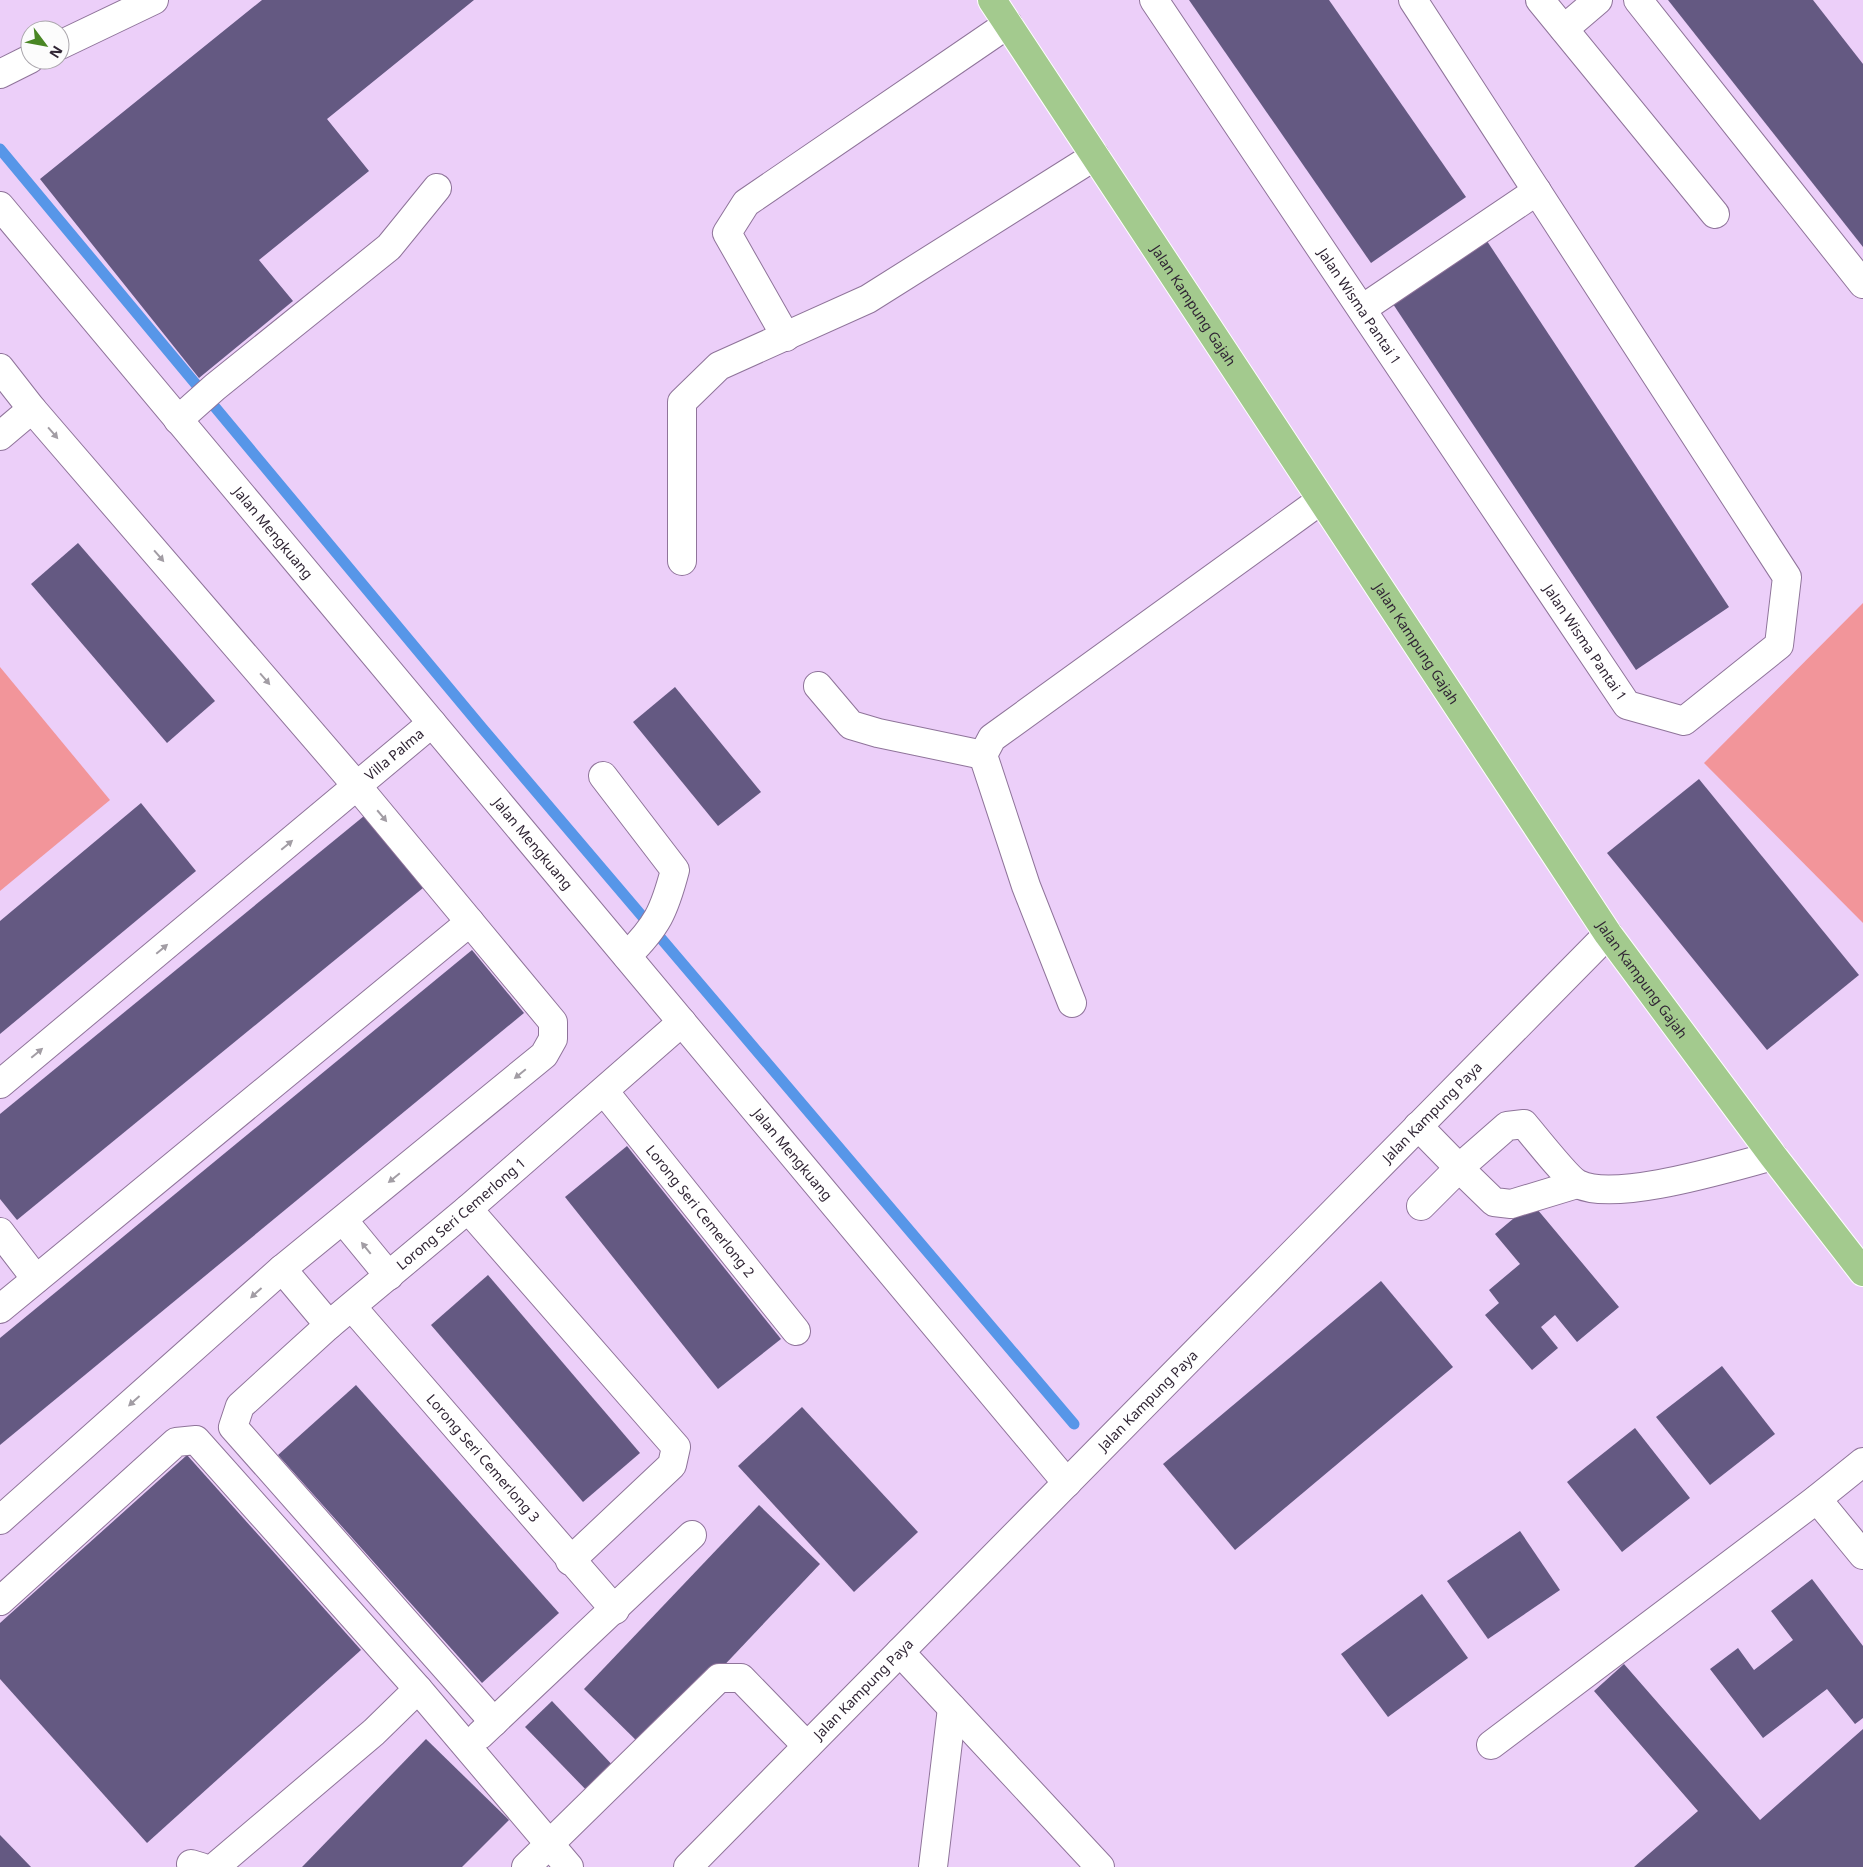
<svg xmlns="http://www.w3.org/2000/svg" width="1863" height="1867" font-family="'Noto Sans',sans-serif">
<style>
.green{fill:#f2959a}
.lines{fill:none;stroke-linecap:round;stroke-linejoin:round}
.stream{stroke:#5796e8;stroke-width:11}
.building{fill:#645982}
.minor-casing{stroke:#8f749a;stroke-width:30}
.major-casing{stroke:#fff;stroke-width:30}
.minor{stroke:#fff;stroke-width:28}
.major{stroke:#a3ca8e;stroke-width:28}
.oneway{fill:#a29da4}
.labels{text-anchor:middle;stroke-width:5;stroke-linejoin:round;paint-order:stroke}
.street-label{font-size:14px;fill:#302534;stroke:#fcfcfc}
</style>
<rect width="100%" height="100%" fill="#eccff9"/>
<g class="green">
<path d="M1863,603V923L1704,763Z"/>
<path d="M0,667L110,800L0,891Z"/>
</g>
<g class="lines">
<path class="stream" d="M0,149L483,729L1074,1424"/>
</g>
<g class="building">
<path d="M262,0H474L327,119L369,171L259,260L293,301L199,378L40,179Z"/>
<path d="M1189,0H1329L1466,197L1371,263Z"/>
<path d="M1668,0H1813L1863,64V247Z"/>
<path d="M1487,241L1729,607L1636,670L1393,304Z"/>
<path d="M78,543L215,701L167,743L31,584Z"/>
<path d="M675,687L761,792L718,826L633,722Z"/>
<path d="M1699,779L1859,975L1767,1050L1607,853Z"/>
<path d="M141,803L196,871L0,1034V921Z"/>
<path d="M364,816L423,888L17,1220L0,1199V1114Z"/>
<path d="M472,950L524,1013L0,1445V1338Z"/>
<path d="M627,1146L781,1339L718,1389L565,1197Z"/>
<path d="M1532,1203L1619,1307L1577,1342L1555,1315L1541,1327L1558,1348L1532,1370L1485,1315L1499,1303L1489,1290L1520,1264L1495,1234Z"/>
<path d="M488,1275L640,1453L583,1502L431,1325Z"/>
<path d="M1381,1281L1453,1367L1235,1550L1163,1464Z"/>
<path d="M1722,1366L1775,1434L1710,1485L1656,1417Z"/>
<path d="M356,1385L559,1613L482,1683L278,1455Z"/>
<path d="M802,1407L918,1532L854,1592L738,1466Z"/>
<path d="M1635,1428L1690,1498L1622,1552L1567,1482Z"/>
<path d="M187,1455L361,1650L147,1843L0,1679V1623Z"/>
<path d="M759,1505L820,1564L645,1749L584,1689Z"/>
<path d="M1520,1531L1560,1590L1488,1639L1447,1581Z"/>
<path d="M1812,1579L1863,1646V1718L1855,1724L1827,1689L1763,1738L1710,1669L1738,1648L1754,1670L1793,1640L1771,1611Z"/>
<path d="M1422,1594L1468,1658L1388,1717L1341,1654Z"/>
<path d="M1624,1664L1760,1820L1863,1729V1867H1634L1698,1811L1594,1691Z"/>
<path d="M552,1701L618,1771L592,1796L525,1727Z"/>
<path d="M426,1739L509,1820L462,1867H302Z"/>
<path d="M0,1835L31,1867H0Z"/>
</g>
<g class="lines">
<defs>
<g id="minor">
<path id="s1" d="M1154,0L1627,705L1684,721L1779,645L1787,577L1413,0"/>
<path d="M1540,0L1715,214"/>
<path d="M1638,0L1863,284"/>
<path d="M1564,29L1598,0"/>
<path d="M60,45L154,0"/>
<path d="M0,74L30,59"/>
<path id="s2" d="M0,206L1067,1483"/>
<path d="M1362,309L1537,191"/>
<path d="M786,337L727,233L746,203L1008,24"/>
<path d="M0,368L32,409L357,786L553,1022V1039L544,1055L282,1269L0,1520"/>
<path d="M178,420L215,387L389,247L437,188"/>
<path d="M0,436L32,409"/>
<path d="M682,561V402L719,366L868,299L1095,156"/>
<path d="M818,686L851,725L878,733L983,755"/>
<path d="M603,776L675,870C664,912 657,926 627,956"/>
<path d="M1072,1003L1026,886L983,755L992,738L1321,500"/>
<path id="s3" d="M0,1084L432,723"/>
<path id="s4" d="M604,1091L796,1331"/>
<path d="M1418,1126L1459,1168L1507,1126L1524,1124C1534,1136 1568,1179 1578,1184C1615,1203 1731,1167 1773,1156"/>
<path d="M1421,1206L1459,1168L1494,1202L1511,1204L1577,1184"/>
<path d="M468,1209L676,1447L672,1465L570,1561"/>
<path d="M343,1220L389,1276"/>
<path d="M0,1232L36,1279"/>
<path d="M282,1269L329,1325"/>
<path id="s5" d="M352,1307L615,1610"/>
<path d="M0,1309L470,922"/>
<path d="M1817,1499L1863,1555"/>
<path d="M0,1601L176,1442L196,1440L418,1689L569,1867"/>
<path d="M900,1652L1100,1867"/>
<path id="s6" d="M494,1722L233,1427L240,1406L329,1325L468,1209L682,1022"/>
<path d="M480,1735L692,1535"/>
<path d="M1491,1745L1817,1499L1863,1462"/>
<path d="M191,1864L201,1867"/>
<path d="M215,1867L374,1732L418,1689"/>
<path d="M526,1867L719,1678H741L807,1746"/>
<path id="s7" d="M688,1867L1608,934"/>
<path d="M933,1867L952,1708"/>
</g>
<g id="major">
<path id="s8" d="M992,0L1608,934L1773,1156L1863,1272"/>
</g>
</defs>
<use href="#minor" class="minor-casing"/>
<use href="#major" class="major-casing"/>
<use href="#minor" class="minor"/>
<use href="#major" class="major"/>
</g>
<defs><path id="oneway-solid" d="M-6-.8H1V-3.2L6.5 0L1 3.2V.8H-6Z" transform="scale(1.25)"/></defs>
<g class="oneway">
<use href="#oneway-solid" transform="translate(53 433) rotate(49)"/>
<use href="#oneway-solid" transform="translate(159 556) rotate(49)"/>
<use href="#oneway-solid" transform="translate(265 679) rotate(49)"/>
<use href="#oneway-solid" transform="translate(382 816) rotate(50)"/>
<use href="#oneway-solid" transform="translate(287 845) rotate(-40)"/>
<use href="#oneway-solid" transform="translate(162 949) rotate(-40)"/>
<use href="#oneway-solid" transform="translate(37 1053) rotate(-40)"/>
<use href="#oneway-solid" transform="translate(520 1074) rotate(141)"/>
<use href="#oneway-solid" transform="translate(394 1178) rotate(141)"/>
<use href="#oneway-solid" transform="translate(366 1248) rotate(-129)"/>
<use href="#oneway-solid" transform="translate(256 1293) rotate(138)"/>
<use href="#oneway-solid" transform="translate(134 1401) rotate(138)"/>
</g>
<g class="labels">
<g class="street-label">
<text dy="5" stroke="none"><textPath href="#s1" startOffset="369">Jalan Wisma Pantai 1</textPath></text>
<text dy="5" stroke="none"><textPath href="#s8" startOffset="366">Jalan Kampung Gajah</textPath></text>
<text dy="5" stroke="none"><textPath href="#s2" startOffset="426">Jalan Mengkuang</textPath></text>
<text dy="5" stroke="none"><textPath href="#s1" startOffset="774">Jalan Wisma Pantai 1</textPath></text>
<text dy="5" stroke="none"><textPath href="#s8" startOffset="771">Jalan Kampung Gajah</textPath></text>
<text dy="5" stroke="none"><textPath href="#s3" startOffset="514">Villa Palma</textPath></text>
<text dy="5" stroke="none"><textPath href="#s2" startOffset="831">Jalan Mengkuang</textPath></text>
<text dy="5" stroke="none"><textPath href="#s8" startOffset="1176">Jalan Kampung Gajah</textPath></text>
<text dy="5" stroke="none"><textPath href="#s7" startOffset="1060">Jalan Kampung Paya</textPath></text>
<text dy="5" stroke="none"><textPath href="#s2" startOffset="1236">Jalan Mengkuang</textPath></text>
<text dy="5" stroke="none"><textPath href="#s4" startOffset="154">Lorong Seri Cemerlong 2</textPath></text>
<text dy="5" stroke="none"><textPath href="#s6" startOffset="709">Lorong Seri Cemerlong 1</textPath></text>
<text dy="5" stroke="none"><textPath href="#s7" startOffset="655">Jalan Kampung Paya</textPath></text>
<text dy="5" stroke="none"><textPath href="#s5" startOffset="200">Lorong Seri Cemerlong 3</textPath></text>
<text dy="5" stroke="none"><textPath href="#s7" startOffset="250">Jalan Kampung Paya</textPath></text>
</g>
</g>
<g transform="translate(45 45) rotate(122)"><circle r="24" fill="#fcfcfc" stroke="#aaa6ac"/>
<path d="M0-4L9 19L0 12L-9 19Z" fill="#498624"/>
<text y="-8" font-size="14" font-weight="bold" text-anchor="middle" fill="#302534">N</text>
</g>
</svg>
